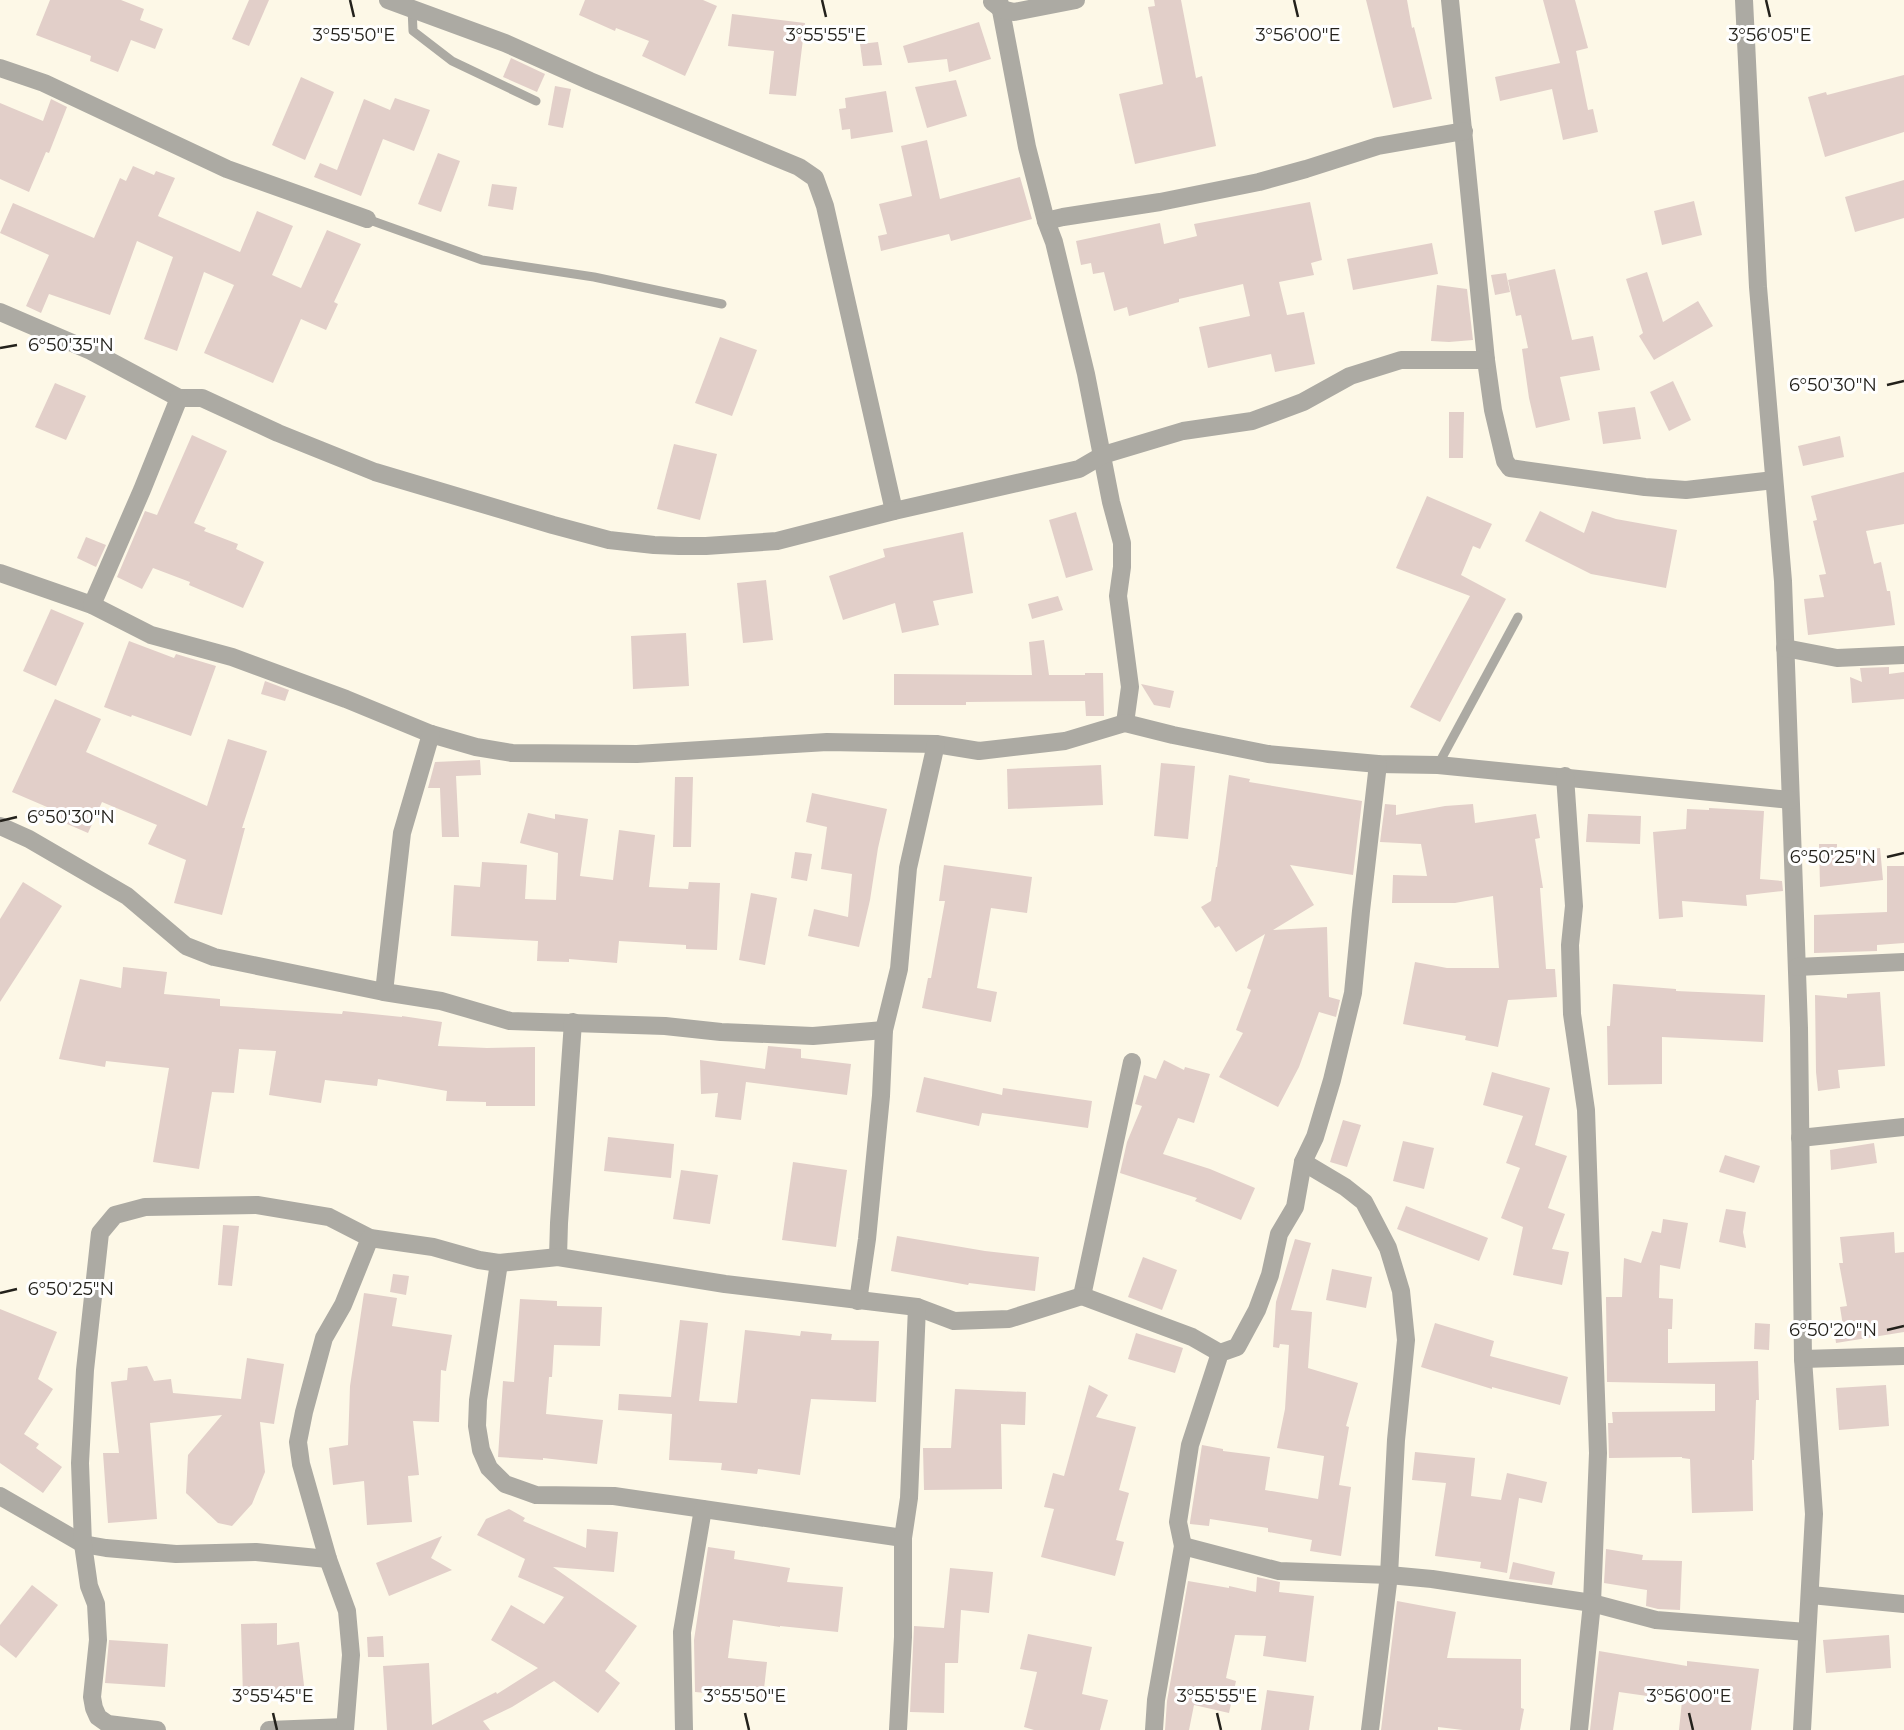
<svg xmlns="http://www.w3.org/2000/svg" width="1904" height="1730" font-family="Montserrat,sans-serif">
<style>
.building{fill:#e2cfc9}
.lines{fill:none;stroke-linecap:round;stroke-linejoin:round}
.lane{stroke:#acaaa3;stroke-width:9}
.street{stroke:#acaaa3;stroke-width:18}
.ticks{fill:none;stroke:#23211b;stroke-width:2.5}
.ticks-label{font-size:18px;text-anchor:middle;fill:#23211b;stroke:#fff;stroke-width:6;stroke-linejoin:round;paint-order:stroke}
</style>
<rect width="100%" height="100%" fill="#fdf8e7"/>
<g class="building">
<path d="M50,0H121L144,9L140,20L163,29L155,49L131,40L118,72L90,61L91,56L36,35Z"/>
<path d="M249,0H269L249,46L232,39Z"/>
<path d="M585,0H703L717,6L685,76L642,56L649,41L616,28L615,31L579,15Z"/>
<path d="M1154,0H1181L1196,78L1202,76L1216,146L1135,164L1119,94L1163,84L1148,7L1155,6Z"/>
<path d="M1366,0H1407L1412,28L1414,27L1432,99L1393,108Z"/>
<path d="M1543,0H1575L1588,48L1576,51L1588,110L1593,109L1598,132L1563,140L1552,89L1500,101L1495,77L1560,63Z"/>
<path d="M732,14L805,23L796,96L769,94L774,51L728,46Z"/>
<path d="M979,22L991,59L949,72L947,59L908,63L903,46Z"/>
<path d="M878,42L882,65L863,66L860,44Z"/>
<path d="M511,58L545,74L537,92L503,77Z"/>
<path d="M1904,75V132L1825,157L1808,97L1826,92L1827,95Z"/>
<path d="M301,77L334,92L305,160L272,145Z"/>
<path d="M956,80L967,116L927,128L915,87Z"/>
<path d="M555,86L571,89L563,128L548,125Z"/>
<path d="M886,91L893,132L851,139L850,129L842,130L839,109L846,108L845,98Z"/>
<path d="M395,98L430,110L414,151L383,139L361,196L314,177L320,163L337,170L364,99L390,110Z"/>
<path d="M51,99L67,107L49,153L46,152L29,192L0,179V103L43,121Z"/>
<path d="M927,140L940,199L1020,177L1032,219L951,241L949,234L881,251L878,236L887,234L879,204L912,196L901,146Z"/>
<path d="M438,153L460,161L441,212L418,204Z"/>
<path d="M133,166L154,175L156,171L175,178L158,216L240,252L257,211L293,226L272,275L301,288L327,230L361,244L334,302L338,304L326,330L301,319L273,383L204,353L234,285L204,272L177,351L144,339L173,257L137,241L110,315L49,294L41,313L26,306L49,255L0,233L13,203L94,238L120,178L126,181Z"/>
<path d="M1904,180V218L1855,232L1845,197Z"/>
<path d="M492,184L517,187L513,210L488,206Z"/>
<path d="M1694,201L1702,235L1662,245L1654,211Z"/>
<path d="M1310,202L1322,260L1311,263L1314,275L1279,282L1287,315L1304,312L1315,364L1275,372L1271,354L1208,368L1199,327L1250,316L1243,284L1179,299V302L1129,316L1127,307L1114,311L1104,272L1093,274L1091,263L1081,265L1076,241L1160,223L1164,244L1197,236L1194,224Z"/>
<path d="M1432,243L1438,274L1353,290L1347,259Z"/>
<path d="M1555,269L1572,340L1593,336L1600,370L1560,377L1570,420L1536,428L1529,398L1522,349L1528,348L1521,315L1516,316L1508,280Z"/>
<path d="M1647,272L1663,322L1698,301L1713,326L1654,360L1639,336L1643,333L1626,279Z"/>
<path d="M1506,273L1510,292L1495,295L1491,275Z"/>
<path d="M1437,285L1467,289L1473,340L1449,342L1431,341Z"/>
<path d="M720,337L757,350L732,416L695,403Z"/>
<path d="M1673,381L1691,420L1669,431L1650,392Z"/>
<path d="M55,383L86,396L66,440L35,427Z"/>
<path d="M1635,407L1641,439L1603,444L1598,412Z"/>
<path d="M1449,412H1464L1463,458H1449Z"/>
<path d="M192,435L227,451L194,523L206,528L204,531L238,544L236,549L264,562L243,608L189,585L190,582L153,568L142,589L117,577L145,511L157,515Z"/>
<path d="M1840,436L1844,457L1803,466L1798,446Z"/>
<path d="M674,444L717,454L700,520L657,509Z"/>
<path d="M1904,472V524L1866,531L1874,564L1881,562L1887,591H1890L1895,625L1808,635L1804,599L1824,597L1819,575L1826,574L1813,521L1817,520L1811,496Z"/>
<path d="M1427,496L1492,524L1480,549L1473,546L1461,575L1506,599L1440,722L1410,707L1470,596L1396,568Z"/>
<path d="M1540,511L1584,533L1592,511L1616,519L1677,530L1666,588L1591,574L1525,541Z"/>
<path d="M1076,512L1093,570L1066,578L1049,520Z"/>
<path d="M963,532L973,593L933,601L939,625L902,633L895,603L843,620L829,576L885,557L883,549Z"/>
<path d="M86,537L106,545L96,567L77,558Z"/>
<path d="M766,580L773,640L743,643L737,583Z"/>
<path d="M1058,596L1063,610L1032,619L1028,604Z"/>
<path d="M51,609L84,623L56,686L23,671Z"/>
<path d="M686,633L689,686L633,689L631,636Z"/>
<path d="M1044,640L1049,675H1085V673H1103L1104,716H1086L1085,701L966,702V705H894V674L1032,675L1029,642Z"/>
<path d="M129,641L174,658L176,654L216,666L191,736L132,715L131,717L104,707Z"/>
<path d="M1889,667V674L1904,672V699L1852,703L1850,677L1862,682L1860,668Z"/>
<path d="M265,681L289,690L285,701L261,694Z"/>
<path d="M1141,684L1174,691L1170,708L1154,705Z"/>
<path d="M55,699L101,719L86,752L207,806L228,739L267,751L242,828H245L222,915L174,903L186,860L148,844L157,825L102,802L88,833L51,817L54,810L12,792Z"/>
<path d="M480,760L481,775L456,776L459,837H442L440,788H428L435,762Z"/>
<path d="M1161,763L1195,766L1188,839L1154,836Z"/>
<path d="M1101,765L1103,805L1008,809L1007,769Z"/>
<path d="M1229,775L1250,779L1249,782L1362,801L1353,875L1290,865L1314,905L1273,930L1327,927L1329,997L1340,1000L1336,1017L1319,1012L1299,1067L1278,1107L1219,1077L1243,1033L1236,1030L1251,990L1247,988L1265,934L1236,952L1219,926L1215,928L1201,907L1211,901L1216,867H1217Z"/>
<path d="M675,777H693L691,847H673Z"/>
<path d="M812,793L887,809L878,848L870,900L859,947L808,936L814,909L848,917L852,874L821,869L827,827L806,822Z"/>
<path d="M1385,804L1396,805V815L1445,806L1473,804L1475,823L1536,814L1540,838L1535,839L1543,888H1540L1546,969H1555L1557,997L1508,1000L1498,1047L1465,1040L1466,1036L1403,1024L1415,962L1447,968H1499L1493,896L1455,903H1392L1393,875L1427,876L1421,844L1380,842Z"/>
<path d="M1709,808L1764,811L1760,879L1782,881L1783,891L1746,895L1747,906L1682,901L1683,917L1659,919L1653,832L1686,829L1687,809L1709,810Z"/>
<path d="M528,813L555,819V814L588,819L580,876L613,880L619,830L655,835L649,887L688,889L689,882L720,883L717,950L686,949V945L619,941L617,963L569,959V962L537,961L538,941L451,936L454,885L480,887L482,862L527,865L525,899L556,900L558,853L520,843Z"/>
<path d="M1588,814L1641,816L1640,844L1586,842Z"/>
<path d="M1819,844H1837V853L1880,848L1883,880L1820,887Z"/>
<path d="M795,852L812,854L807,881L791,878Z"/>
<path d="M944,865L1032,877L1027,913L991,908L977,988L997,992L991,1022L922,1008L928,978H931L945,901H939Z"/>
<path d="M1887,866H1904V943L1877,945V951L1814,953V915L1887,912Z"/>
<path d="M23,882L62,906L0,1002V919Z"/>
<path d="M751,893L777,898L765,965L739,960Z"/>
<path d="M123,967L167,972L164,994L220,999V1006L342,1014L343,1011L402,1017V1016L442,1022L438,1046L487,1048L535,1047V1106H486V1102L446,1101L447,1091L378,1079L377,1086L325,1080L321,1103L269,1095L276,1051L239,1049L234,1093L212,1092L199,1169L153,1162L169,1068L106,1061L105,1067L59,1059L80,979L121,988Z"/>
<path d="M1613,984L1676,989V991L1765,995L1763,1042L1662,1037V1084L1608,1085L1607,1026H1610Z"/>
<path d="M1880,992L1885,1066L1838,1070L1840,1088L1818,1091L1816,1072L1815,995L1847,998V994Z"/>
<path d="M768,1046L801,1049V1058L851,1064L847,1095L746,1082L741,1120L715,1117L718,1093L701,1094L700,1060L765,1069Z"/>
<path d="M1164,1060L1184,1070L1185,1067L1210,1074L1194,1123L1178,1118L1163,1154L1210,1169L1255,1188L1241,1220L1195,1201L1197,1198L1120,1173L1127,1142L1142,1106L1135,1104L1144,1075L1156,1079Z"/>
<path d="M1492,1072L1550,1088L1535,1145L1567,1156L1548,1208L1565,1214L1552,1249L1569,1252L1562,1285L1513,1275L1523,1227L1501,1218L1520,1168L1506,1163L1523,1116L1483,1105Z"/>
<path d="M924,1077L1002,1095L1003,1088L1092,1101L1088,1128L982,1113L979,1126L916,1112Z"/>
<path d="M1343,1120L1361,1125L1347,1167L1330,1162Z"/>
<path d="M608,1137L674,1144L671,1178L604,1171Z"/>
<path d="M1403,1141L1434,1148L1424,1189L1393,1181Z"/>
<path d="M1874,1143L1877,1163L1831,1170L1830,1150Z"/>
<path d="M1725,1155L1760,1166L1754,1183L1719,1172Z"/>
<path d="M793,1162L847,1170L836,1247L782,1240Z"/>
<path d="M681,1170L718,1175L710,1224L673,1219Z"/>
<path d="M1406,1206L1488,1238L1479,1261L1397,1229Z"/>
<path d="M1726,1209L1746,1212L1743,1232L1746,1248L1719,1242Z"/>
<path d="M1663,1219L1688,1223L1680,1269L1660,1265L1659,1298L1673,1299L1672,1329H1668V1363L1758,1361L1759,1400H1756L1754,1460H1752L1753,1511L1692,1513L1690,1459L1682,1458V1457L1609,1458L1608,1423H1613L1612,1412L1715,1411V1384L1607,1382L1606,1297H1622L1624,1258L1641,1263L1652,1231L1661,1233Z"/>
<path d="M223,1225L239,1226L232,1286L218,1285Z"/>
<path d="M1894,1232L1895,1253L1904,1252V1332L1836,1343L1834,1327L1843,1326L1840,1307L1847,1306L1839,1263H1843L1840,1237Z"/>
<path d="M897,1236L985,1251L1039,1257L1035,1291L969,1283L968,1285L891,1271Z"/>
<path d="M1295,1239L1311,1243L1291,1310L1312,1312L1308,1368L1358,1383L1346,1426L1349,1427L1339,1485L1351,1487L1341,1556L1310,1551L1312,1540L1268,1532V1528L1210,1519L1209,1526L1190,1524V1522L1202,1445L1223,1449V1451L1270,1457L1265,1490L1318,1499L1324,1456L1277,1448L1285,1409L1289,1345L1280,1344L1279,1348L1273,1347L1276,1302Z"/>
<path d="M1143,1257L1177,1270L1162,1310L1128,1297Z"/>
<path d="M1332,1269L1372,1277L1366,1308L1326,1300Z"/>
<path d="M393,1274L409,1276L406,1295L390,1292Z"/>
<path d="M364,1293L397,1298L392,1326L452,1335L446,1371L441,1370L439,1422L413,1421L419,1475L408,1476L412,1522L367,1525L364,1481L333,1485L329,1448L348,1445L350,1386Z"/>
<path d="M520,1299L557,1301V1306L602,1307L600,1346L554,1345L552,1377H549L546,1414L603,1420L597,1464L543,1458V1460L498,1457L503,1381L514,1382Z"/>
<path d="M0,1309L57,1332L38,1379L53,1389L24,1434L39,1444L36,1448L62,1467L43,1493L0,1463Z"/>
<path d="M680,1320L708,1323L699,1401L737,1403L745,1330L800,1336L801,1331L832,1334L831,1340L879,1341L876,1402L811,1399L800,1475L758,1469L757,1474L721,1470L722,1463L669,1460L672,1414L618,1410L619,1394L671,1397Z"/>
<path d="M1435,1323L1494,1341L1490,1356L1568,1377L1560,1405L1492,1387V1389L1421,1367Z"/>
<path d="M1755,1323L1770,1324L1769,1350L1754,1349Z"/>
<path d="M1136,1333L1183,1348L1175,1373L1128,1359Z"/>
<path d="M247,1358L284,1364L274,1424L260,1422L265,1472L252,1504L232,1526L218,1523L186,1493L188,1455L222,1415L150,1423L157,1519L108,1523L103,1453H119L111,1382L127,1380L128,1368L147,1366L154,1381L171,1379L173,1393L241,1399Z"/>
<path d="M1089,1385L1108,1395L1096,1417L1136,1427L1119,1490L1129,1493L1116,1540L1124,1542L1115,1576L1041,1557L1054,1509L1044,1507L1053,1473L1064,1476Z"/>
<path d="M1886,1385L1889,1426L1839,1430L1836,1388Z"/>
<path d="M955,1389L1026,1392L1025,1425L1001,1424L1002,1489L924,1490L923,1448H951Z"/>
<path d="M1415,1452L1475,1458L1471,1496L1501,1500L1507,1473L1547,1482L1542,1503L1519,1498L1507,1573L1480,1568L1481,1562L1435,1556L1446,1483L1412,1480Z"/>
<path d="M509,1509L525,1518L523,1521L586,1548L587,1529L618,1532L614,1572L553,1567L637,1626L605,1671L620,1683L598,1713L554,1681L512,1707L483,1721L490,1730H387L383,1666L429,1663L432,1725L496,1692L497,1694L538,1668L491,1640L511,1605L544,1624L564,1597L518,1577L525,1559L477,1535L486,1519Z"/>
<path d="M442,1536L431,1558L452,1570L389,1596L376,1563Z"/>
<path d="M708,1547L735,1551L734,1559L790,1568L787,1582L843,1587L838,1632L780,1626V1627L733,1620L728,1658L767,1662L763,1698L695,1692L694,1640Z"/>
<path d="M1606,1549L1643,1555L1642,1560L1682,1561L1680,1610L1658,1609L1646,1606L1647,1590L1604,1583Z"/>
<path d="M1513,1562L1555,1572L1552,1585L1509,1579Z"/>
<path d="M950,1568L993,1572L989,1613L961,1610L958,1663H945L944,1713L910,1712L914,1626L944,1628Z"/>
<path d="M1257,1577L1280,1582L1279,1592L1314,1596L1306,1662L1263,1656L1266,1636L1235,1635L1226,1678L1236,1681L1229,1713L1194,1705L1189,1730H1165L1167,1701L1188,1581L1229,1588V1586L1256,1592Z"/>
<path d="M32,1585L58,1605L16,1658L0,1645V1625Z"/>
<path d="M1397,1601L1456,1612L1447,1658L1521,1659V1708L1524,1709L1520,1730H1463L1438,1727V1730H1381Z"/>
<path d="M277,1623V1645L299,1642L305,1694L288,1696L243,1697L241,1624Z"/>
<path d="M1028,1634L1092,1647L1082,1694L1108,1700L1100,1730H1034L1024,1727L1037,1672L1020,1669Z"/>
<path d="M1889,1635L1891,1668L1826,1673L1823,1640Z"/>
<path d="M383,1636L384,1657H368L367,1637Z"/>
<path d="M109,1640L168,1644L165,1687L105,1683Z"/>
<path d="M1599,1651L1687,1666V1661L1759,1669L1751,1730H1679L1682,1701L1619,1692L1613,1730H1590Z"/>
<path d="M1267,1690L1314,1696L1309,1730H1261Z"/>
</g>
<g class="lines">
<g class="lane">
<path d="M412,8L413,31L452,61L536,101"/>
<path d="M367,219L482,260L594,277L722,304"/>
<path d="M1438,765L1518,617"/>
</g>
<g class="street">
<path d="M388,0L505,43L590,81L799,167L815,178L825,206L894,511"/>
<path d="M999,0L1027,147L1046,221L1054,242L1086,374L1111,502L1122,543V567L1118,596L1130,687L1125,723"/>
<path d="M1450,0L1486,360L1493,410L1505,461L1510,468L1645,487L1686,490L1774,480"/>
<path d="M1744,0L1758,287L1783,581L1799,1028L1803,1359L1814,1514L1802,1730"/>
<path d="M992,2L1001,9L1014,12L1076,0"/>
<path d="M0,68L44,83L227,169L367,219"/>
<path d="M1046,221L1063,217L1160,202L1259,182L1306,169L1378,146L1464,131"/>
<path d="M0,312L91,351L179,398H202L278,433L375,472L553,525L609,540L654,545L679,546H706L777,541L894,511L1079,469L1103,455L1183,431L1252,421L1303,402L1350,376L1401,360H1486"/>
<path d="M0,573L92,605L151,635L232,657L346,699L431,734L476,747L512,753L637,754L827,742L936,744L979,751L1065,741L1125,723L1173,735L1268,754L1378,764L1438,765L1790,800"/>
<path d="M92,605L142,490L179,398"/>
<path d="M1785,648L1837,658L1904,655"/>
<path d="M1565,776L1574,906L1570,945L1572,1014L1586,1110L1598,1453L1592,1603L1579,1730"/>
<path d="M0,826L29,839L127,896L186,946L214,957L384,992L441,1001L510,1021L665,1026L721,1032L813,1036L884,1030"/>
<path d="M1797,967L1904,962"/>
<path d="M384,992L402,833L431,734"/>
<path d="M1800,1138L1904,1127"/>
<path d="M1303,1162L1345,1187L1364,1202L1388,1248L1401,1291L1406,1340L1396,1440L1389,1575L1370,1730"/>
<path d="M558,1257L559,1223L573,1022"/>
<path d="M499,1263L478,1400L477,1426L481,1450L489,1468L505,1484L536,1495L614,1496L903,1538"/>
<path d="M1082,1296L1132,1062"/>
<path d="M858,1301L867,1239L881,1096L884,1030L899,969L908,868L936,744"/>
<path d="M1803,1359L1904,1356"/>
<path d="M0,1496L83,1544L106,1548L176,1554L256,1552L328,1559"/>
<path d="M1183,1546L1279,1571L1389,1575L1432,1579L1592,1603L1656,1620L1807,1632"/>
<path d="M1811,1595L1904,1604"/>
<path d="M157,1730L108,1724L98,1717L94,1708L92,1697L98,1640L96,1604L89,1586L83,1544L80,1463L85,1370L100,1233L115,1215L145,1207L257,1205L329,1217L370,1238L433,1247L479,1260L499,1263L558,1257L725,1284L917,1307L954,1321L1009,1319L1082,1296L1192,1337L1220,1353"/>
<path d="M269,1730L345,1727"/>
<path d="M345,1730L351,1655L347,1611L328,1559L301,1464L298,1442L304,1412L324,1338L343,1305L370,1238"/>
<path d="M684,1730L682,1632L703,1509"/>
<path d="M898,1730L903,1637V1538L909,1498L917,1307"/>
<path d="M1154,1730L1156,1700L1183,1546L1178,1522L1190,1445L1220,1353L1237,1347L1257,1310L1270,1275L1279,1234L1295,1207L1303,1162L1315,1137L1332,1080L1353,993L1361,911L1378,764"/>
</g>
</g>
<path class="ticks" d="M350,0L354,17M822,0L826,17M1294,0L1298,17M1766,0L1770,17M0,348L17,345M1887,385L1904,381M0,821L17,817M1887,857L1904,853M0,1293L17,1289M1887,1330L1904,1326M273,1713L277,1730M745,1713L749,1730M1217,1713L1221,1730M1689,1713L1693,1730"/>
<g class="ticks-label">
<text x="354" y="41">3°55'50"E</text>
<text x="826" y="41">3°55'55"E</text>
<text x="1298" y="41">3°56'00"E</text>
<text x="1770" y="41">3°56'05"E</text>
<text x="71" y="351">6°50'35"N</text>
<text x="1833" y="391">6°50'30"N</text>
<text x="71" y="823">6°50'30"N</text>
<text x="1833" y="863">6°50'25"N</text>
<text x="71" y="1295">6°50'25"N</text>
<text x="1833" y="1336">6°50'20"N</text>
<text x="273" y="1702">3°55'45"E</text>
<text x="745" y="1702">3°55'50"E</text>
<text x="1217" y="1702">3°55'55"E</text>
<text x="1689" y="1702">3°56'00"E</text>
</g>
</svg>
